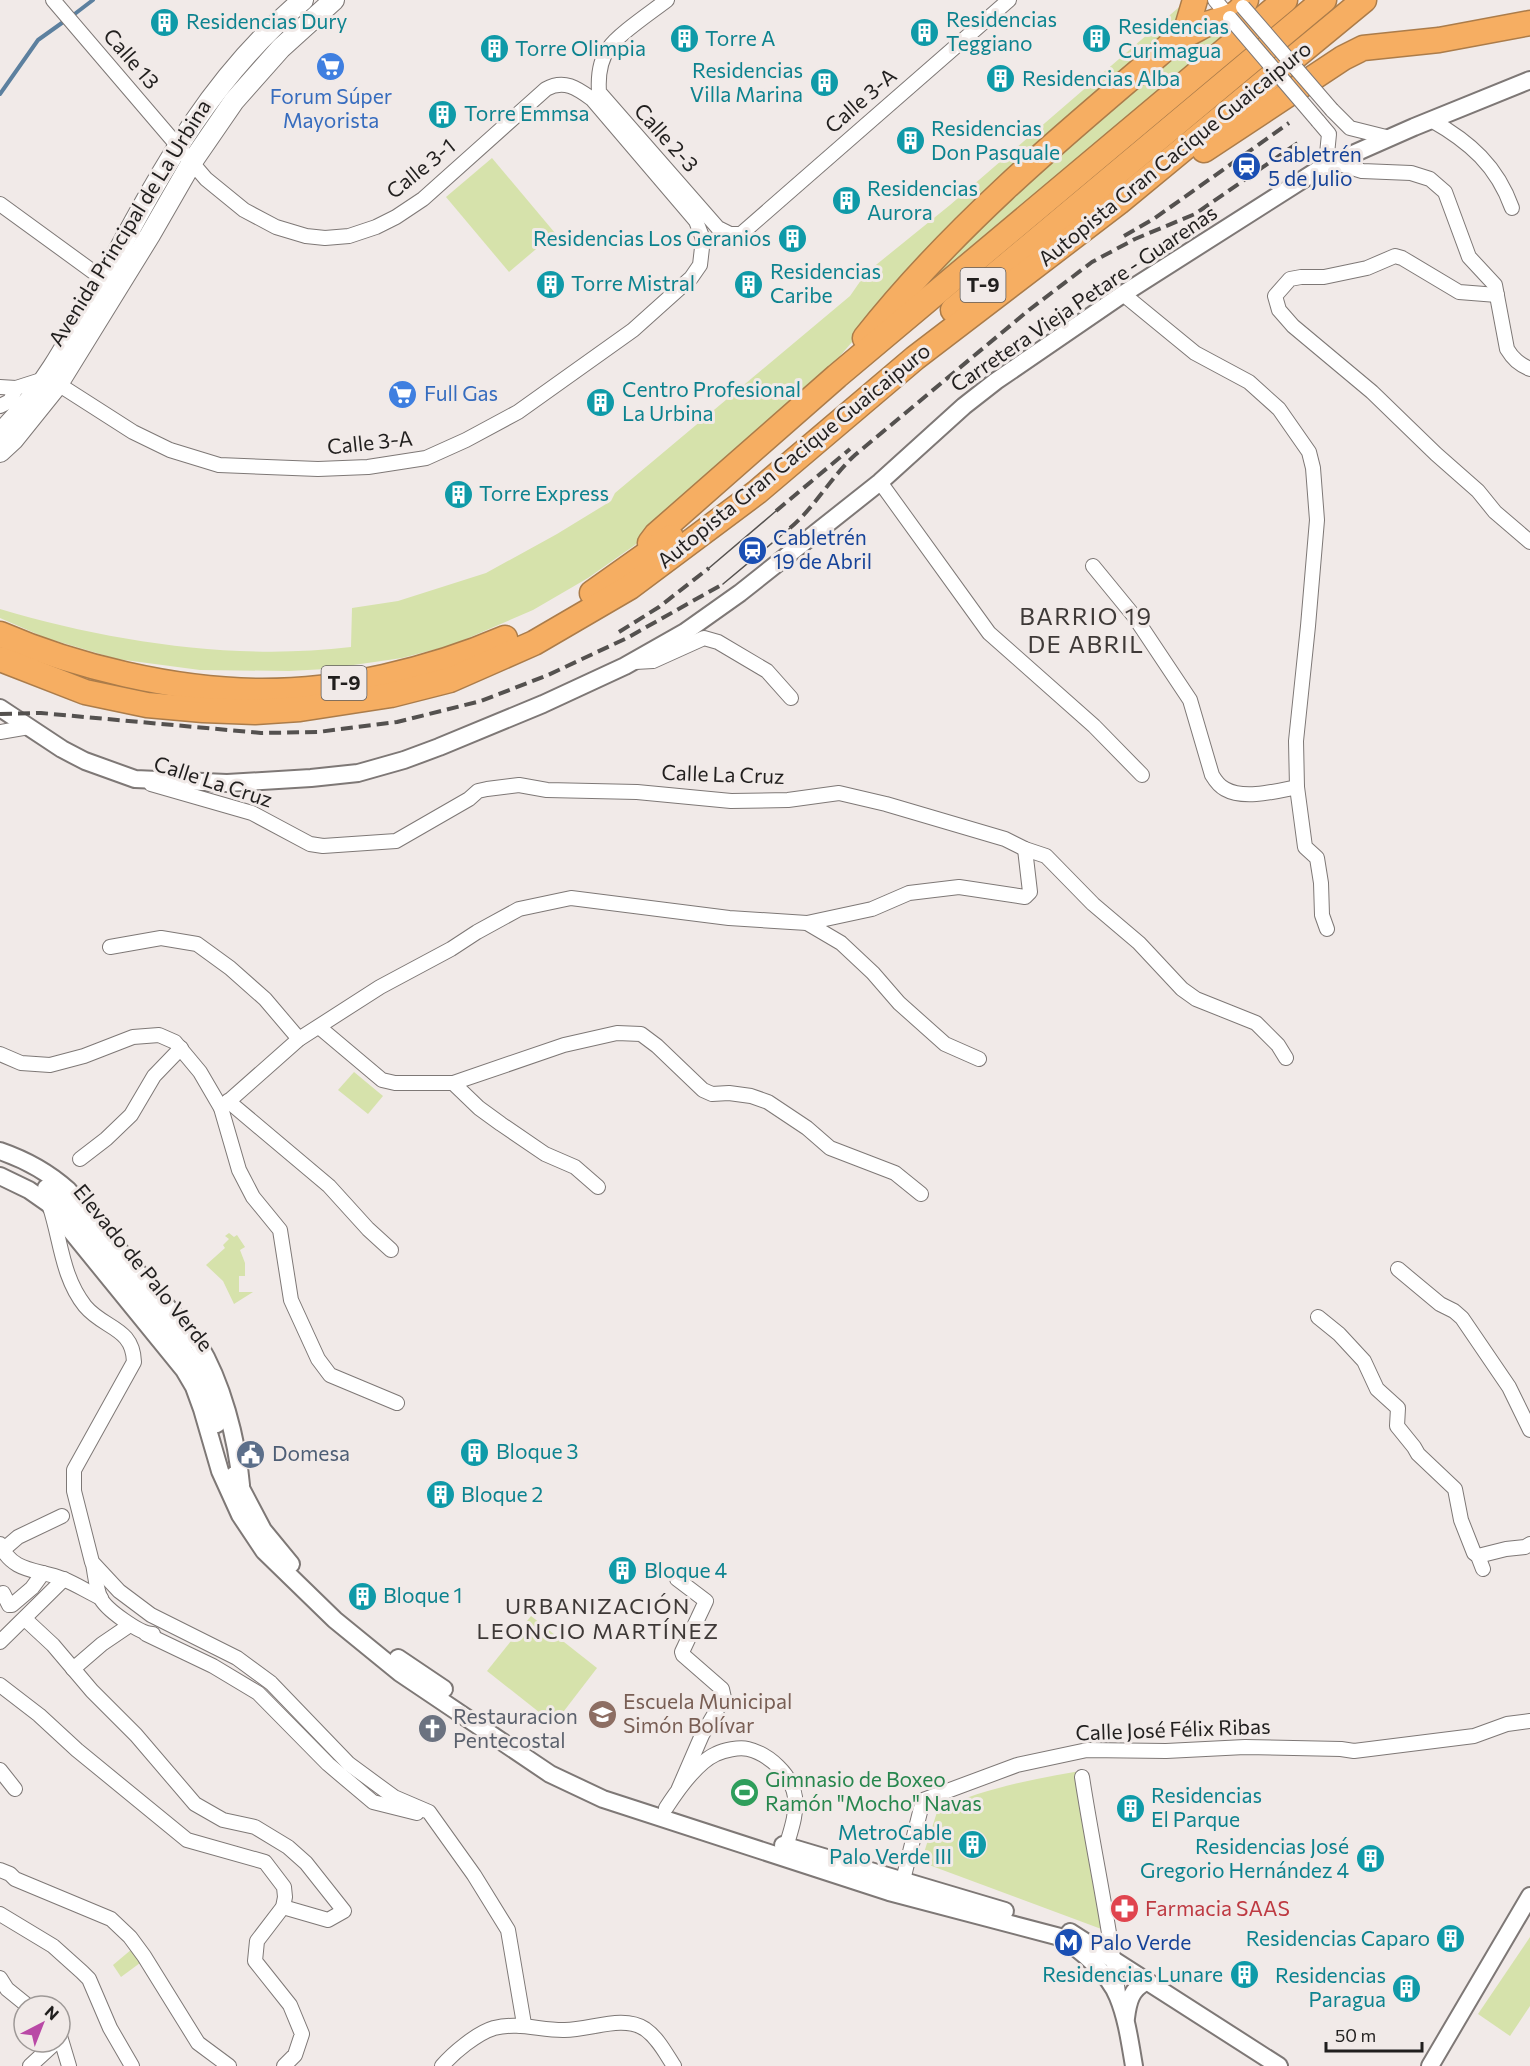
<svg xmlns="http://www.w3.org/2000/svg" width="1530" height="2066" font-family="Commissioner,sans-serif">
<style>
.green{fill:#d6e2ab}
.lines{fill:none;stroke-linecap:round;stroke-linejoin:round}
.stream{stroke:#5c809f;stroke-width:4}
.minor-casing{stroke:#7e7876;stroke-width:16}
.tertiary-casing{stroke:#7e7876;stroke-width:20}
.secondary-casing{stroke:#7e7876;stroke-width:22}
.motorway-casing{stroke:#ab7c4a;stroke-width:27}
.minor{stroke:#fff;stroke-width:14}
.tertiary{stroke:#fff;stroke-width:16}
.secondary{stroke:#fff;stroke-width:20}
.motorway{stroke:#f6ae62;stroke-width:24}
.tram{stroke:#54514f;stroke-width:1.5}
.rail{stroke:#54514f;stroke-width:4;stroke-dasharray:12 6;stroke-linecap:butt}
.minor-bridge-casing{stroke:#7e7876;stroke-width:16;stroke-linecap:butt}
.minor-bridge{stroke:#fff;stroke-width:14}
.labels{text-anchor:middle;stroke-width:6;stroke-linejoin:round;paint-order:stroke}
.shield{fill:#f1eae8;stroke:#5f5c5b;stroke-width:1.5}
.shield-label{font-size:20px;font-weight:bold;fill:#211f1e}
.culture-label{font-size:21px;fill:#0d838f;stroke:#f1eae8;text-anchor:start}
.street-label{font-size:21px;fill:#211f1e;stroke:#f1eae8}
.shop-label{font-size:21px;fill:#366cbe;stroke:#f1eae8}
.transit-label{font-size:21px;fill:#164399;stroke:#f1eae8;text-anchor:start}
.service-label{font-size:21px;fill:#4e5e75;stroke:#f1eae8;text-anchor:start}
.education-label{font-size:21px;fill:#785e54;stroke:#f1eae8;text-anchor:start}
.worship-label{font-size:21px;fill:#5b616d;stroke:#f1eae8;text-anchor:start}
.leisure-label{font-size:21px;fill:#27864d;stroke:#f1eae8;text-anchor:start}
.health-label{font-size:21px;fill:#be3a42;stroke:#f1eae8;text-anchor:start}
.neighbourhood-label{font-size:22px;letter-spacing:1.5px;fill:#3e3937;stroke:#f1eae8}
.quarter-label{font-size:24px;letter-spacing:1.5px;fill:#3e3937;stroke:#f1eae8}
</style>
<rect width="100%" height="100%" fill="#f1eae8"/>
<g class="green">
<path d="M1185,2L1189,12L884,305L821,378L635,545L588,578L533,610L452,645L402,658L326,669L289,671L200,670L117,659L46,638L0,618V609C111,642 236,661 351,647L352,608L398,601L486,573L557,534L611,501L615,493L850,296L866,273L950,205Z"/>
<path d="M1223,30L1228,35L898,318L978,222L1181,45Z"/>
<path d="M492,158L555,233L509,272L446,197Z"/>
<path d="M354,1072L383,1096L368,1114L338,1090Z"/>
<path d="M229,1233L234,1237L237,1235L245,1247L240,1250L245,1263V1276H239V1292H253L234,1304L223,1281L206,1265L225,1248L223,1245L229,1239L225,1236Z"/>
<path d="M531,1616L597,1668L554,1724L487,1671Z"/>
<path d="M1080,1771L1097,1867L1104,1930L921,1862L938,1809C984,1789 1032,1779 1080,1771Z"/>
<path d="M1530,1937V2006L1510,2036L1478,2014Z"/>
<path d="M132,1949L140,1963L121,1977L113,1965Z"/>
</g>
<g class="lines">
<g class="stream">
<path d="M72,16L93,0"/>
<path d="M0,94L38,40L66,20"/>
</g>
<defs>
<g id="minor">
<path d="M667,0C653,11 617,35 609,48C599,61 598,77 599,92L718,228L730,234H741L1009,0"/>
<path d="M1215,0L1230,18"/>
<path d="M1332,110L1350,128L1390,138"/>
<path d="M1431,120C1470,142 1497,166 1512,208"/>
<path d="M1318,121L1329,134L1327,154L1321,168"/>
<path d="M1336,163L1362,171L1411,173L1430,179L1445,192L1469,257L1495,285L1507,349C1513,359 1519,364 1530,369"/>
<path d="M0,204L103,279"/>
<path d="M1123,294L1195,353L1249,382L1279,409L1309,452L1313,468L1317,520L1308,626L1296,741L1297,787L1305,847L1317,858L1321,883L1322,915L1327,929"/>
<path d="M1497,295L1459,292L1402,258L1395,256L1367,268L1324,277H1301L1290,279L1275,296L1279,310L1293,326L1372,392L1436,454L1478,491L1495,512L1530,542"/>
<path d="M0,387L16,388L44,379L58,384L133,432L170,450L219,465L318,469L368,467L426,458L466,440L518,412L633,330L691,278L700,265L703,239L696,221L592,99C577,88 564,79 546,89L423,199L396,217L376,227L349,236L325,238L306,236L276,227L244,210L206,179L53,0"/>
<path d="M0,406L10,401L16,388"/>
<path d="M880,482L989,633L1094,726L1142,775"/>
<path d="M1093,566L1134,616L1190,700L1212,775C1215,780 1219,786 1225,789C1244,800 1277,791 1297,787"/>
<path d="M635,662L653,661L704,638L718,642L767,671L791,698"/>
<path d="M0,732L29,727"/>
<path d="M151,784L252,813L310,844L323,846L396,841L469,799L478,791L487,789L519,785L547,790L637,792L731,801L788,800L839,793L886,804L1005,839L1025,849L1046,856L1093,904L1139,943L1182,989L1196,999L1256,1023L1278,1045L1286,1058"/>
<path d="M807,923L872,909L909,893L959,887L1025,897L1030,892L1025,849"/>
<path d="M110,947L161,938L197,944L230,968L265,999L299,1039"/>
<path d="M319,1027L382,1080L395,1083H453L564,1045L617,1033L641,1034L657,1046L703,1090L712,1094L729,1093L751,1096L768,1102L807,1128L830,1148L895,1173L921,1194"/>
<path d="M0,1054L21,1063L50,1065L84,1056L133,1037L159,1035L175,1042L200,1072L221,1108L239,1170L253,1197L280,1230L291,1300L318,1359L330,1375L397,1403"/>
<path d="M453,1083L479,1108L501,1124L545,1154L575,1167L598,1187"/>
<path d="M228,1101L329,1186L368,1229L391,1250"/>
<path d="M221,1108L299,1039L380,987L451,949L477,932L519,909L571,898L729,918L807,923L841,943L873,973L899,1003L945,1044L979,1059"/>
<path d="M80,1159L106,1139L131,1115L154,1076L181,1048"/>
<path d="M50,1207C61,1241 62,1277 85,1306C104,1329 133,1327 134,1362L74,1470V1491L92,1562L119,1591L151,1615L237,1658L271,1683L349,1764L394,1797L429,1812L474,1875L508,1930L524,2024"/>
<path d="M1398,1269L1440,1304L1454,1311L1462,1318L1509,1387L1530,1430"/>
<path d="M1318,1317L1339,1334L1364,1361L1377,1389L1398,1408L1397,1426L1414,1447L1418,1454L1455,1489L1461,1520L1474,1553L1478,1556L1483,1569"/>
<path d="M0,1544C12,1573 38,1569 63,1579C76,1584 88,1592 101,1598"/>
<path d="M3,1550L18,1537L62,1516"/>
<path d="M1478,1556L1506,1549L1525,1547L1530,1544"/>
<path d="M93,1564C95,1574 96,1587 100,1597C105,1609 140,1634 153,1634"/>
<path d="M677,1579L706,1601L682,1652L683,1655L722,1689L724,1698L702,1735L679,1788"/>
<path d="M3,1593L9,1605H12L32,1588L43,1573"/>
<path d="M25,1619L53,1645L92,1691L136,1735L195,1804L223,1820L255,1827L288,1847L306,1863L344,1911L328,1920L283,1907"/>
<path d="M146,1634L213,1666L258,1693L328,1764L373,1802L417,1813"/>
<path d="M0,1642L64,1579"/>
<path d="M73,1669L102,1644L130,1625"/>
<path d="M0,1685L39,1715L77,1750L187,1840L265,1862L284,1887L285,1897L283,1907L257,1941L255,1961L290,2005L302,2034L295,2055L284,2066"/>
<path d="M0,1770L15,1789"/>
<path d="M1082,1777C1093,1849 1109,1921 1118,1993"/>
<path d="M666,1808C677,1791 696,1763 716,1754C724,1750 739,1747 748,1749C769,1754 792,1775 795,1797C797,1814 791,1830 786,1847"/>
<path d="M0,1870L10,1874L15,1879L111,1919L130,1937L144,1956L198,2043L229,2066"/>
<path d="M895,1887L903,1880L923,1800L1017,1765L1087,1750L1166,1751L1245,1747L1341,1749L1354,1751L1474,1736L1507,1724L1530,1721"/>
<path d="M0,1914L53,1946L82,1972L89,1979L110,2028L132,2066"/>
<path d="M0,1978L7,1989L28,2006"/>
<path d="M60,2036L69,2066"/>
<path d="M30,2066L56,2042"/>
<path d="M442,2066C453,2053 477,2033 494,2028C519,2022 539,2030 563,2030C589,2031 622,2014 645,2029C658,2038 666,2054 674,2066"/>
</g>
<g id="tertiary">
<path d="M0,708L62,749L85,761L135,779L227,783L311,778L358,773L404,760L439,747L543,704L625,666L685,632L740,593L880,482L964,406L996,381L1123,294L1321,168L1414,127L1530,80"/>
<path d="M0,1151C26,1160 48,1172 68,1190L198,1343C222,1382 237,1439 241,1485"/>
<path d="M0,1176L29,1190L49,1204L184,1370L194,1387L202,1409L220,1471L240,1515L264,1551L335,1620L400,1673L550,1774L603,1799L889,1892L1060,1937C1081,1950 1109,1974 1118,1997C1127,2019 1130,2043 1134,2066"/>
<path d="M46,1188L68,1207L174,1335L207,1386L217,1424"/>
<path d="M234,1475L263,1530L291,1564"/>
<path d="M398,1658L444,1689"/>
<path d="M783,1845L1005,1911"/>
<path d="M1070,1932L1279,2066"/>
<path d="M1126,2018C1128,2002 1131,1989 1146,1982"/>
<path d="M1430,2066L1530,1896"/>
</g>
<g id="secondary">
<path d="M0,433C47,388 77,326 108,270C163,168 212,76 303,0"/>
<path d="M0,452L13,440L58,384L150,235L192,162L234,101L281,48L334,0"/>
</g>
<g id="motorway">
<path d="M1177,39C1187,35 1197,29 1207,24C1222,18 1239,19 1246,0"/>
<path d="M1204,150L1343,58L1363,48L1439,40L1530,23"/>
<path d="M953,310L1324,0"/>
<path d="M865,338C955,224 1067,132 1177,39L1187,27L1195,0"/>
<path d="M650,543L656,535L837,376L1285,0"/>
<path d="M592,593L671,537"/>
<path d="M0,634C76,667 174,690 257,691C339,692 431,670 505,638"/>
<path d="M0,659L85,692L147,705L203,710L255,712L300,709L391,695L450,680L534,643L630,587L757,492L915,358L1119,202L1364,0"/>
</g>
</defs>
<use href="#minor" class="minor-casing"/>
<use href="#tertiary" class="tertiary-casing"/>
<use href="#secondary" class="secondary-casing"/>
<use href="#motorway" class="motorway-casing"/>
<use href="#minor" class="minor"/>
<use href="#tertiary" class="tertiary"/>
<use href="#secondary" class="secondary"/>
<use href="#motorway" class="motorway"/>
<g class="tram">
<path d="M709,568L776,511"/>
<path d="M723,584L790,528"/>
</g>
<g class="rail">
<path d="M1124,236L1155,218L1289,123"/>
<path d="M776,511L850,449"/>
<path d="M790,528C815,507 831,477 855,455L1029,310L1092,262L1135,239L1195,214L1302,140"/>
<path d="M619,632L659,607L709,568"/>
<path d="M0,714L41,713L261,733L318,732L397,722L481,701L548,675L627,638L723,584"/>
</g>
<defs>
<g id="minor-bridge">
<path d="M1243,7L1332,110"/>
<path d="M1230,18L1318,121"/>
</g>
</defs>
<use href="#minor-bridge" class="minor-bridge-casing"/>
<use href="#minor-bridge" class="minor-bridge"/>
</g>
<defs>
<symbol id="building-disc" viewBox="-11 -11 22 22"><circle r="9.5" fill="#0f9aa8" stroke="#f1eae8"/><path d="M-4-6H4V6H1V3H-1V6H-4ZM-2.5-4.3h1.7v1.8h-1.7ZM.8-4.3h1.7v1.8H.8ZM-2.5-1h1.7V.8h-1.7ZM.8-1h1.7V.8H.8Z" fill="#fff"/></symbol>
<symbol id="supermarket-disc" viewBox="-11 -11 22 22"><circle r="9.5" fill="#3f7fe0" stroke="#f1eae8"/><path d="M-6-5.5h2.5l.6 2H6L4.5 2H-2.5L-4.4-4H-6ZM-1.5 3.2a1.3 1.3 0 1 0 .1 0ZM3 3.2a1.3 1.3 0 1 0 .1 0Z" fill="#fff"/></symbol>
<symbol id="station-disc" viewBox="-11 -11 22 22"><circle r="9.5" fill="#1a4fb4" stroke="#f1eae8"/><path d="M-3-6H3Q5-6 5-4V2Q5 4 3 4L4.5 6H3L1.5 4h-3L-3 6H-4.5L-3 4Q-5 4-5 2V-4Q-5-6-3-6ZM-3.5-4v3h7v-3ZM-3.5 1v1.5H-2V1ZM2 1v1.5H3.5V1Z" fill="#fff"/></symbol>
<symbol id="civic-disc" viewBox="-11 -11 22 22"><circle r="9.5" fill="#5c6f8a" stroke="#f1eae8"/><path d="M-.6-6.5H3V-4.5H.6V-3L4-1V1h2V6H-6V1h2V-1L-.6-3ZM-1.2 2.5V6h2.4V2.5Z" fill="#fff"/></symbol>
<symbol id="school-disc" viewBox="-11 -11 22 22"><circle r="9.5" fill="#8d6e63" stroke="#f1eae8"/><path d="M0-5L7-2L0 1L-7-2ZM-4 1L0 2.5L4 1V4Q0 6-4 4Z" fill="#fff"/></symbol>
<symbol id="church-disc" viewBox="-11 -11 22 22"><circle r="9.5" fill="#6b7280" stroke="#f1eae8"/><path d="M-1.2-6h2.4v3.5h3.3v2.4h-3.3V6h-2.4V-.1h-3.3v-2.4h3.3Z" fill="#fff"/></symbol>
<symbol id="stadium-disc" viewBox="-11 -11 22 22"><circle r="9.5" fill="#2e9e5b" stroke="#f1eae8"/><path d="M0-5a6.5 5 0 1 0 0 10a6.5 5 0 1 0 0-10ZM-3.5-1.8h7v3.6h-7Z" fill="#fff"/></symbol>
<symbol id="pharmacy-disc" viewBox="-11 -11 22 22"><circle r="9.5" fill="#e0444e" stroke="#f1eae8"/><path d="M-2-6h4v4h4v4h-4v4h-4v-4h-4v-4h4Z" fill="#fff"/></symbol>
<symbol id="metro-disc" viewBox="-11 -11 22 22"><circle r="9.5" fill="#1a4fb4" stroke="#f1eae8"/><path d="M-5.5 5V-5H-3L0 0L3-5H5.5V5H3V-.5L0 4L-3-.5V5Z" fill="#fff"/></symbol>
</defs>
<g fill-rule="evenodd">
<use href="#building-disc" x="148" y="6" width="33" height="33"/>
<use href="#building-disc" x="908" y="16" width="33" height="33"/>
<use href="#building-disc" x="668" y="22" width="33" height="33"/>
<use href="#building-disc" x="1080" y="22" width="33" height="33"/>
<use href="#building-disc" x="478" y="32" width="33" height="33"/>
<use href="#supermarket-disc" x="314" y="50" width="33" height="33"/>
<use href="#building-disc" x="984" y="62" width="33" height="33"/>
<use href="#building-disc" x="808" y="66" width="33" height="33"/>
<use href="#building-disc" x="426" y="98" width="33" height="33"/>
<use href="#building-disc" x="894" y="124" width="33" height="33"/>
<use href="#station-disc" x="1230" y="150" width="33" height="33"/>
<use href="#building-disc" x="830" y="184" width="33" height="33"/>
<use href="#building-disc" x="776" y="222" width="33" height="33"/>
<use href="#building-disc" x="534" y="268" width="33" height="33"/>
<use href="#building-disc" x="732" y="268" width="33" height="33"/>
<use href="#supermarket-disc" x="386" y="378" width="33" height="33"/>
<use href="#building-disc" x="584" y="386" width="33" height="33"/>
<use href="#building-disc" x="442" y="478" width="33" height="33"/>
<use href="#station-disc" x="736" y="534" width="33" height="33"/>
<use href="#building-disc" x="458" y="1436" width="33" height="33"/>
<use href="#civic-disc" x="234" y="1438" width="33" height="33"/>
<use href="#building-disc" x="424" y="1478" width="33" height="33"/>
<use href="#building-disc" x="606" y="1554" width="33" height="33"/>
<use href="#building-disc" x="346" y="1580" width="33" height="33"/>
<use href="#school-disc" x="586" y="1698" width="33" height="33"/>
<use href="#church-disc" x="416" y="1712" width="33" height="33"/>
<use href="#stadium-disc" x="728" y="1776" width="33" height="33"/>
<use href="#building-disc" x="1114" y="1792" width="33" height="33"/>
<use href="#building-disc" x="956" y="1828" width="33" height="33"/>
<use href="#building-disc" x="1354" y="1842" width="33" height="33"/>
<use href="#pharmacy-disc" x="1108" y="1892" width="33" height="33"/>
<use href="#building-disc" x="1434" y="1922" width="33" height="33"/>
<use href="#metro-disc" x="1052" y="1926" width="33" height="33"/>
<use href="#building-disc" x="1228" y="1958" width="33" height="33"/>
<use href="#building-disc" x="1390" y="1972" width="33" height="33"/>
</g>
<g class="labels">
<g class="shield">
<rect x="960.5" y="268" width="45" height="34" rx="4.5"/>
<rect x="321.5" y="666" width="45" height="34" rx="4.5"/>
</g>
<g class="shield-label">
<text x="983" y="292">T-9</text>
<text x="344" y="690">T-9</text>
</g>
<g class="culture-label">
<text x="946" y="27">Residencias<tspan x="946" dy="24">Teggiano</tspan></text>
<text x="186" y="29">Residencias Dury</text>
<text x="1118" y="34">Residencias<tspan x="1118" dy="24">Curimagua</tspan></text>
<text x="705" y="46">Torre A</text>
<text x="515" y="56">Torre Olimpia</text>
<text x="803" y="78" text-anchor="end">Residencias<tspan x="803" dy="24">Villa Marina</tspan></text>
<text x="1022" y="86">Residencias Alba</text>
<text x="464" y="121">Torre Emmsa</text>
<text x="931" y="136">Residencias<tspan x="931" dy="24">Don Pasquale</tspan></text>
<text x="867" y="196">Residencias<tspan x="867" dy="24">Aurora</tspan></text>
<text x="771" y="246" text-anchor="end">Residencias Los Geranios</text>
<text x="770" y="279">Residencias<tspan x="770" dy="24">Caribe</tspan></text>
<text x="571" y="291">Torre Mistral</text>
<text x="622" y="397">Centro Profesional<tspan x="622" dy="24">La Urbina</tspan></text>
<text x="479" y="501">Torre Express</text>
<text x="496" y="1459">Bloque 3</text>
<text x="461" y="1502">Bloque 2</text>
<text x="644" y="1578">Bloque 4</text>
<text x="383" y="1603">Bloque 1</text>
<text x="1151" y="1803">Residencias<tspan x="1151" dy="24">El Parque</tspan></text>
<text x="952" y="1840" text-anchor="end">MetroCable<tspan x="952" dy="24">Palo Verde III</tspan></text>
<text x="1349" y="1854" text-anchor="end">Residencias José<tspan x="1349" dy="24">Gregorio Hernández 4</tspan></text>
<text x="1430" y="1946" text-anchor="end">Residencias Caparo</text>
<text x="1223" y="1982" text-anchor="end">Residencias Lunare</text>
<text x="1386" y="1983" text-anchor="end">Residencias<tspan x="1386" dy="24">Paragua</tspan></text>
</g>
<g class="street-label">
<text transform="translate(131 59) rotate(49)" y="7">Calle 13</text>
<text transform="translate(861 101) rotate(-41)" y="7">Calle 3-A</text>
<text transform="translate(666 138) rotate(48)" y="7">Calle 2-3</text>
<text transform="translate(1175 154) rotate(-39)" y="7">Autopista Gran Cacique Guaicaipuro</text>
<text transform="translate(421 169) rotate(-39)" y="7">Calle 3-1</text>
<text transform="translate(130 223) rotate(-58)" y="7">Avenida Principal de La Urbina</text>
<text transform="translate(1084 299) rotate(-34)" y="7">Carretera Vieja Petare - Guarenas</text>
<text transform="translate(370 443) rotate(-6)" y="7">Calle 3-A</text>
<text transform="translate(794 456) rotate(-39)" y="7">Autopista Gran Cacique Guaicaipuro</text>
<text transform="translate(723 775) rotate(2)" y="7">Calle La Cruz</text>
<text transform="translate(213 782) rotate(18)" y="7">Calle La Cruz</text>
<text transform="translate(143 1268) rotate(51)" y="7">Elevado de Palo Verde</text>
<text transform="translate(1173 1730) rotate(-2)" y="7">Calle José Félix Ribas</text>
</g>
<g class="shop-label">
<text x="331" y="104">Forum Súper<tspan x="331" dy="24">Mayorista</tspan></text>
<text x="424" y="401" text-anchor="start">Full Gas</text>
</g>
<g class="transit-label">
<text x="1268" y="162">Cabletrén<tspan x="1268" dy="24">5 de Julio</tspan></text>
<text x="773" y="545">Cabletrén<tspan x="773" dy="24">19 de Abril</tspan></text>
<text x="1090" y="1950">Palo Verde</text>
</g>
<g class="service-label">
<text x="272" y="1461">Domesa</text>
</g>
<g class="education-label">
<text x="623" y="1709">Escuela Municipal<tspan x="623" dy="24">Simón Bolívar</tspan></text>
</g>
<g class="worship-label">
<text x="453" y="1724">Restauracion<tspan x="453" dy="24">Pentecostal</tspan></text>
</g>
<g class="leisure-label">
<text x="765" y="1787">Gimnasio de Boxeo<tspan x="765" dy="24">Ramón "Mocho" Navas</tspan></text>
</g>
<g class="health-label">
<text x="1145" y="1916">Farmacia SAAS</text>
</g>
<g class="neighbourhood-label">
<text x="598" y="1614">URBANIZACIÓN<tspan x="598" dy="25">LEONCIO MARTÍNEZ</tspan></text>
</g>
<g class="quarter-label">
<text x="1086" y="625">BARRIO 19<tspan x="1086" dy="28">DE ABRIL</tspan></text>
</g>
</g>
<g transform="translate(42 2024) rotate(42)"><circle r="28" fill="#f1eae8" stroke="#9e9997" stroke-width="1.5"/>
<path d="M0-4.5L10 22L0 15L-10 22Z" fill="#b949a6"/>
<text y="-9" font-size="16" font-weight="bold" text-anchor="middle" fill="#211f1e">N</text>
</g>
<path d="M1326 2042v9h96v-9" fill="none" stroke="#211f1e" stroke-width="3"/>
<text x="1335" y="2042" font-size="18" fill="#211f1e" stroke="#f1eae8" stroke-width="4.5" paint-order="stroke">50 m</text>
</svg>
